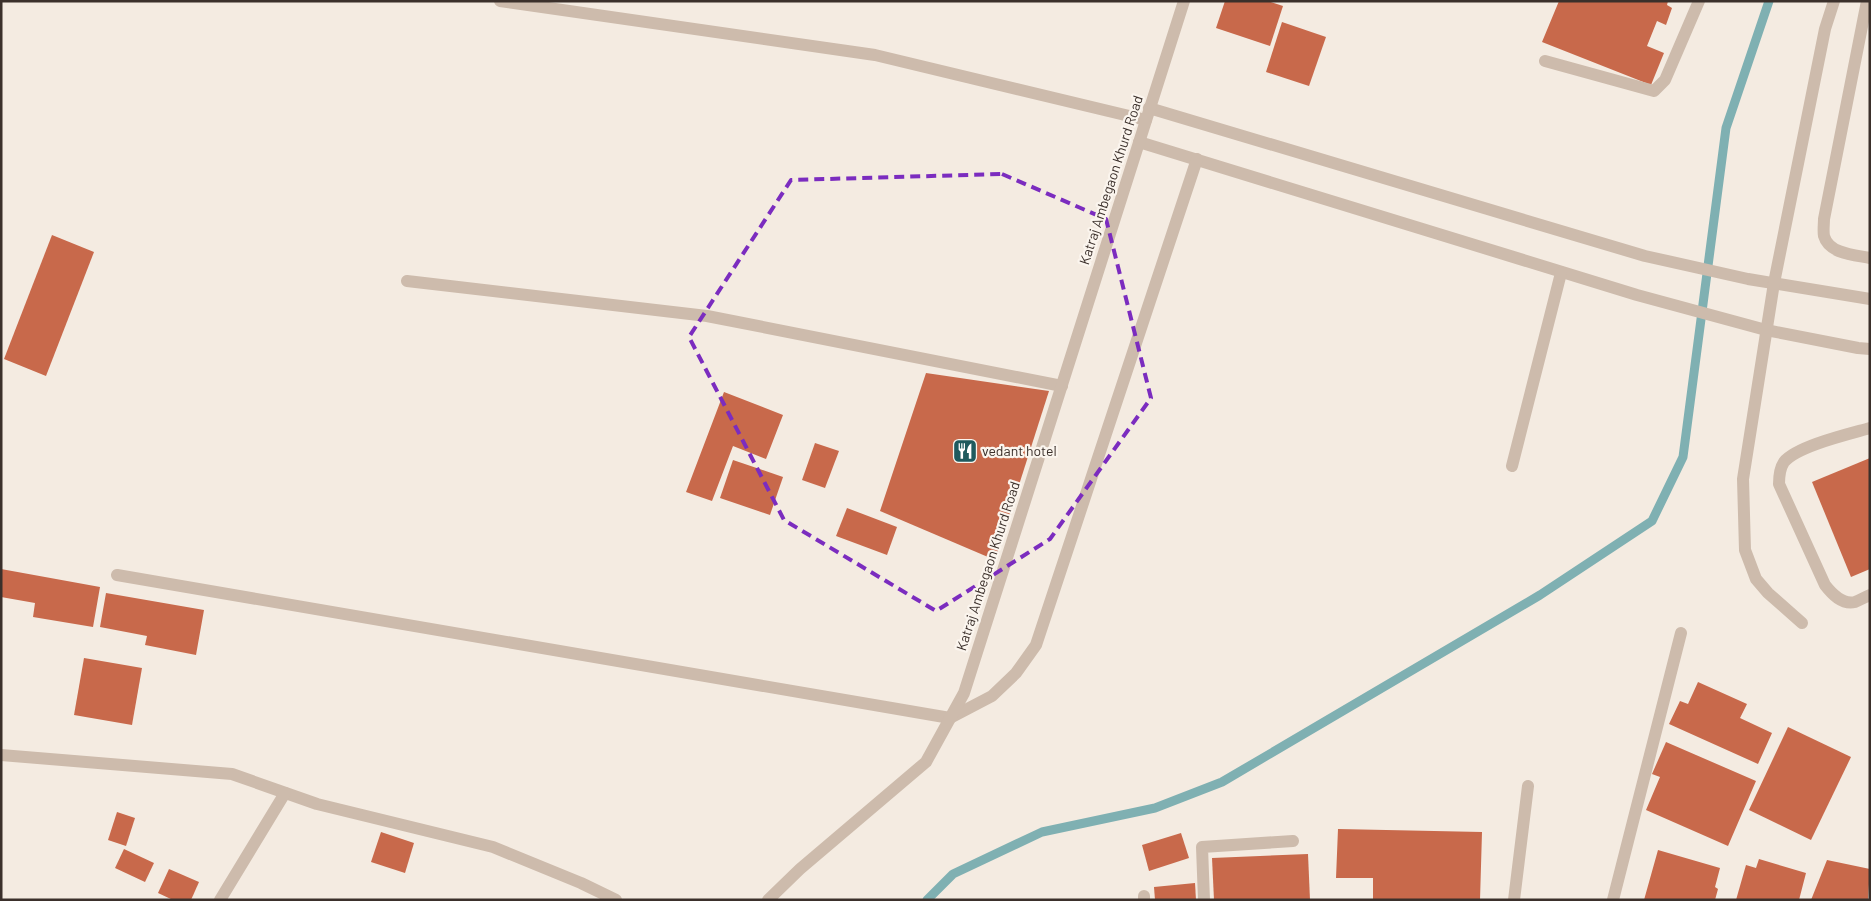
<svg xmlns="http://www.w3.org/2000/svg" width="1871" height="901" font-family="Barlow,sans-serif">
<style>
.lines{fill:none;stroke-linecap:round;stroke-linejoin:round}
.stream{stroke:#7fb0b2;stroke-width:9}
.building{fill:#c8694b}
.minor{stroke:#cdbbac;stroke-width:12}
.marked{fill:none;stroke:#7b2cbf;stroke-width:4;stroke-dasharray:10 6;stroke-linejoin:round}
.labels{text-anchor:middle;stroke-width:4.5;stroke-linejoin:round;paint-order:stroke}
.street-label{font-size:14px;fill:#3b302b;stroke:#fbf5ee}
.poi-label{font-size:14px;fill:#3b302b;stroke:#fbf5ee;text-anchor:start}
</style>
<rect width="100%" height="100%" fill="#f4ebe1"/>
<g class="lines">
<path class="stream" d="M927,900L953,874L1042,832L1155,808L1222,782L1540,595L1652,521L1683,457L1726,128L1769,1"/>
</g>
<g class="building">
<path d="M1225,1H1268L1283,6L1270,46L1216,28Z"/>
<path d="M1559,1H1668L1667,5L1672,8L1666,25L1657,21L1647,46L1664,53L1651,85L1542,42Z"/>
<path d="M1282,22L1326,37L1309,86L1266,72Z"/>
<path d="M52,235L94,252L46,376L4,359Z"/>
<path d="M926,373L1049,391L995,560L880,511Z"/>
<path d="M724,392L783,415L766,459L733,446L712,501L686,492Z"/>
<path d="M815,443L839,451L825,488L802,480Z"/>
<path d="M1870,458V569L1851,577L1812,482Z"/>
<path d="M733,460L783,477L770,515L720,498Z"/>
<path d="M847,508L897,527L887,555L836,536Z"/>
<path d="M1,569L100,587L93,627L33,617L35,603L1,597Z"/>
<path d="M106,593L204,610L196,655L145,645L147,636L100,627Z"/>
<path d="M84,658L142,668L132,725L74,715Z"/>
<path d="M1698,682L1747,704L1740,718L1772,733L1758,764L1669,724L1680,701L1688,704Z"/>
<path d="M1788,727L1851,757L1811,840L1749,810Z"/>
<path d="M1666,742L1756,781L1728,846L1646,810L1660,777L1652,774Z"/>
<path d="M117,812L135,818L126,846L108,840Z"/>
<path d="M1338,829L1482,832L1480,900H1373V878H1336Z"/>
<path d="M381,832L414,843L405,873L371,862Z"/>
<path d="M1181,833L1189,858L1149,871L1142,845Z"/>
<path d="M124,849L154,863L145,882L115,868Z"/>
<path d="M1658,850L1720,868L1715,887L1718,889L1715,900H1644Z"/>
<path d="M1308,854L1310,900H1214L1212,858Z"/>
<path d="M1759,859L1806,873L1799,900H1736L1746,865L1756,868Z"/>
<path d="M1827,860L1870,869L1868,900H1811Z"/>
<path d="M169,869L199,882L191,900H173L158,893Z"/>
<path d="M1195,883L1196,900H1155L1154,887Z"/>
</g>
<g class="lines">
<g class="minor">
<path d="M500,1L875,55L1146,120"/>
<path d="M1867,1L1824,219C1824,224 1823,231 1824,236C1829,254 1855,255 1870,258"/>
<path d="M1545,61L1654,91L1665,80L1699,1"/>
<path d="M1149,108L1645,256L1748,279L1870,299"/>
<path d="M1139,142L1637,295L1766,330L1858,348L1870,349"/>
<path d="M407,281L707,316L1062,386"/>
<path d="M1870,428C1849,434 1797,446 1784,462C1780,468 1779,477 1779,484L1825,585C1832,594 1842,605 1855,602C1860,600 1865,597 1870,595"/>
<path d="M1512,466L1561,273"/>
<path d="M117,575L950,718L992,696L1016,673L1036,645L1197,159"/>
<path d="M1802,623L1768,593L1756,579L1745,550L1743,479L1774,283L1825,29L1834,1"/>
<path d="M1,755L232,774L317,804L493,847L581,883L616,900"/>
<path d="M1144,896V900"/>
<path d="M220,900L285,793"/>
<path d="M768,900L800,869L926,762L964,693L1184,1"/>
<path d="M1204,900L1202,847L1293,841"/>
<path d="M1514,900L1528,786"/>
<path d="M1613,900L1681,633"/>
</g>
</g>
<path class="marked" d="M1002,174L1106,219L1151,398L1050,539L936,611L784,520L689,337L791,180Z"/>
<defs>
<symbol id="restaurant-square" viewBox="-11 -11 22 22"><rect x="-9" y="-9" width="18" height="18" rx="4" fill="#1f5a5e" stroke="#fbf5ee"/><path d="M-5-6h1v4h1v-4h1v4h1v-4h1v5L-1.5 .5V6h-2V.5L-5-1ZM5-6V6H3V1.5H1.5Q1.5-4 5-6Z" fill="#fff"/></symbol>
</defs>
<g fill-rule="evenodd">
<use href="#restaurant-square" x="951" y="437" width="28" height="28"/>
</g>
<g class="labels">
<g class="street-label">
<text transform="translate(1111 180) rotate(-72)" y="5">Katraj Ambegaon Khurd Road</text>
<text transform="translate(988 566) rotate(-72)" y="5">Katraj Ambegaon Khurd Road</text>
</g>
<g class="poi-label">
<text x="982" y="456">vedant hotel</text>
</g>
</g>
<rect width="1871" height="901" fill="none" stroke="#3b302b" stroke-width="5"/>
</svg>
